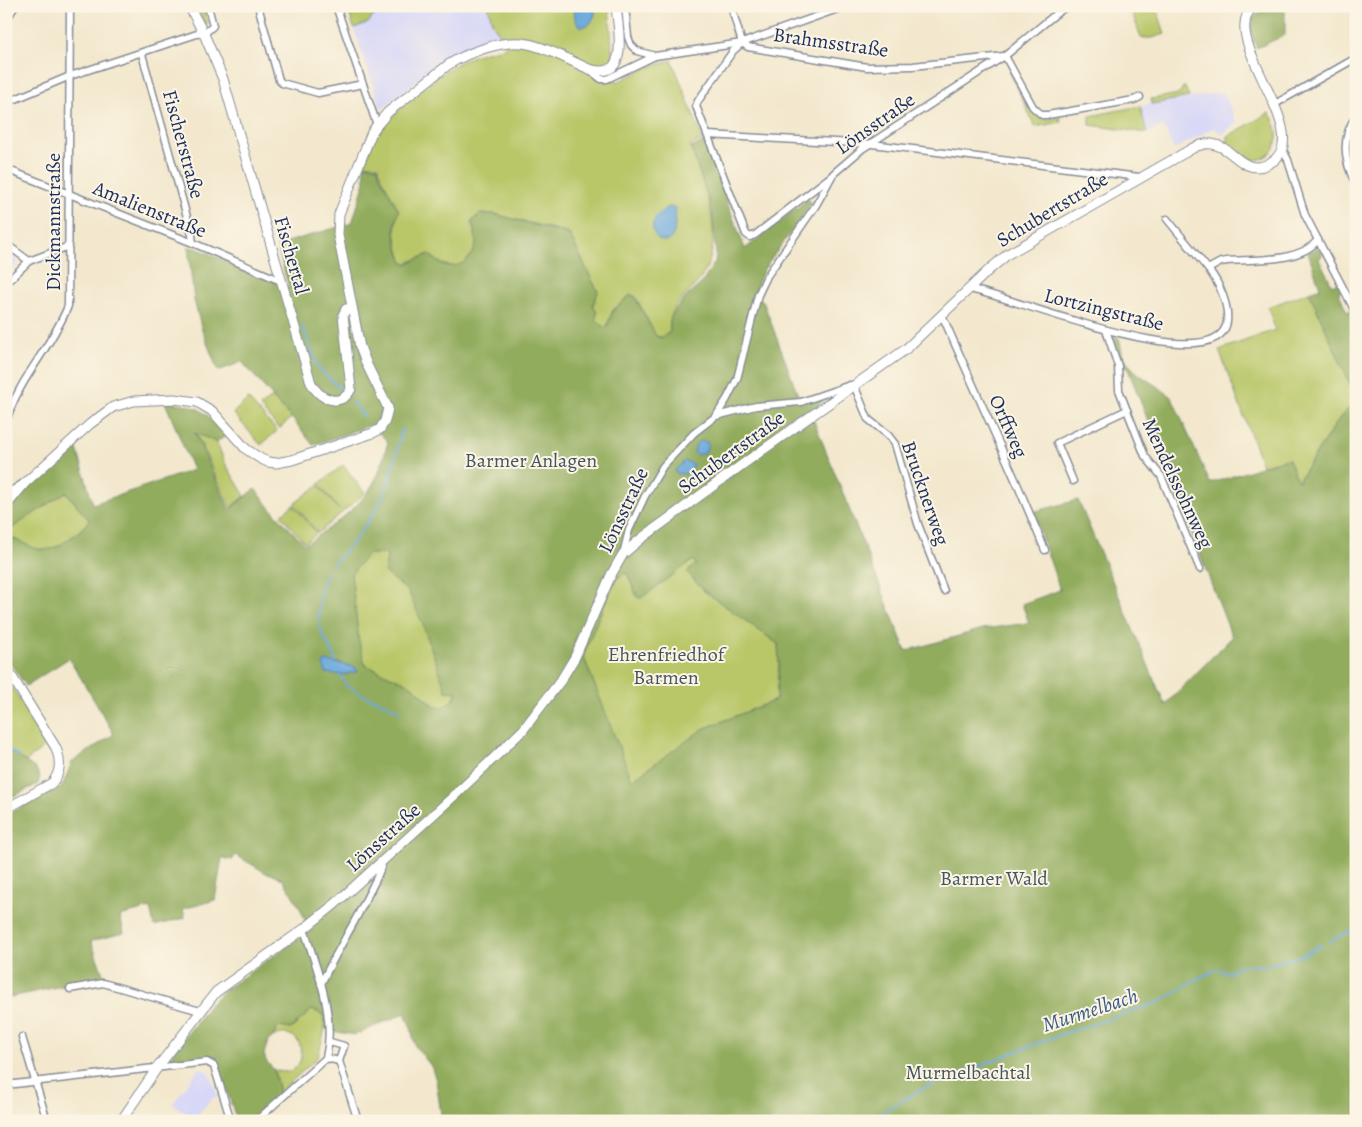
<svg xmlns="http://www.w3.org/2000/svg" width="1362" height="1127" font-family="Alegreya,serif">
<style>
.built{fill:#d7d7f8}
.green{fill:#b9c769;stroke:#6a7b64}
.forest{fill:#92ac5d;stroke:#566e5e;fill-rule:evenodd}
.water{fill:#6aa8dc;stroke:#426c9d}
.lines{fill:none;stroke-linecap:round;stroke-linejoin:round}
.stream{stroke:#6aa8dc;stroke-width:2}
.street-casing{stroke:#878c96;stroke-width:9}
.secondary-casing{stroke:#878c96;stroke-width:11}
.street{stroke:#fff;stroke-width:6}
.secondary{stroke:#fff;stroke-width:9}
.labels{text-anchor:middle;stroke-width:4;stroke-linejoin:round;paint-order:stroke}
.street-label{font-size:20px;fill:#1b2f5e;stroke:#fcf5e5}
.park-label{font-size:20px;fill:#425561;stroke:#fcf5e5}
.water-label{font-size:21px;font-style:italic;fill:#37598a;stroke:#fcf5e5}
</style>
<rect width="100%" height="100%" fill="#fcf5e5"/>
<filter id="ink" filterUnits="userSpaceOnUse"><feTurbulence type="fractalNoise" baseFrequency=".02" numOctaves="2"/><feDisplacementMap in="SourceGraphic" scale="10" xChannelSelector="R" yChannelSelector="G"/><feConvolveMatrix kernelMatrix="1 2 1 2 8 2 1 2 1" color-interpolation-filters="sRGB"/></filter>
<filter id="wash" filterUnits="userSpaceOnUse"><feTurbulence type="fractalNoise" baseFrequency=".0096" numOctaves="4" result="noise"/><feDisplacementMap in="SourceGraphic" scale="20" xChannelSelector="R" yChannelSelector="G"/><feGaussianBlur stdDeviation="1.12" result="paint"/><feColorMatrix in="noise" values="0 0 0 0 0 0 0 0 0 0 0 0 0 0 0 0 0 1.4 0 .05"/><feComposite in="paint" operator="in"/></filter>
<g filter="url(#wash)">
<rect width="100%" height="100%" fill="#f3e8ce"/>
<g class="built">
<path d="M381,6H487L492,22L501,37L462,49L440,62L381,109L353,26Z"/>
<path d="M1224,92L1237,123L1222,134L1213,128L1174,150L1163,126L1147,133L1140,106Z"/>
<path d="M6,249L16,255L18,263L6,277Z"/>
<path d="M199,1068L207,1071L210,1075L218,1097H214L193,1119L173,1104Z"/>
</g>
<g class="green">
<path d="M196,6H203L208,23L206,26Z"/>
<path d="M347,6H389L379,9L368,23L354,28Z"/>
<path d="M488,6H576L574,10L582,27L595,11L594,6H609L614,75L617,82L647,68L672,60L703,140L690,146C704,186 728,238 701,278C692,291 672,304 670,321C669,324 670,329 670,332L662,337L656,336L635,296L630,295L613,310L606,329L596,319L597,313L593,305L598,292L569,233L495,214H479L471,222C473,228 476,235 476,242C476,254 463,268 450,266C441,265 435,259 429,254L407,263H403C397,245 392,228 399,211L380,174L379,166L365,164C368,155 371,144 377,136C395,110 443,67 473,56C484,52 496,50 507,47L492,22Z"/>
<path d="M1130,6H1156L1165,34L1152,38H1141Z"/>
<path d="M1009,70C1015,82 1028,114 1041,118C1047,120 1054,118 1060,117L1061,122L1035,127Z"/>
<path d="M1183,87H1185L1189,97L1152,104L1151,99L1179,94Z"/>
<path d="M1140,106L1147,133L1090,125V116Z"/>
<path d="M1269,113C1280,127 1281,148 1265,157C1260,160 1255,160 1250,159C1241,157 1233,149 1228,143V136Z"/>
<path d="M1309,292L1356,397V401L1341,416L1297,482L1289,459L1262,465L1219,350L1275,330L1268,307Z"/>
<path d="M272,397L291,418L279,429L260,407Z"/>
<path d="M248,399L277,431L261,445L233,413Z"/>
<path d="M196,433L217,443L225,463L245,496L230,508Z"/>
<path d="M343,465L365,493L318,533L294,504L318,485L339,510L319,484Z"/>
<path d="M66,492L89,520C84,528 76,533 69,539C42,560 33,545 6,536V532Z"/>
<path d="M293,505L317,533L305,543L281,515Z"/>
<path d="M368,554H387L385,573L408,591L457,691L453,700L449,718L411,685L365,665L359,642L351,573Z"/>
<path d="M693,560L696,564L703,590L778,644L779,664L776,700L703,729L632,781L583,655L614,580L625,573L628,575L637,597L641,598Z"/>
<path d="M6,677L46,744C42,752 32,755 26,762L6,748Z"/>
<path d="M312,1010L323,1014L325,1028L318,1057L279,1093L274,1070C314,1083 307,1019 273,1037L278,1027L291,1029Z"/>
</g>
<g class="forest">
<path d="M1270,9H1285V35L1257,48C1249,30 1245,14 1270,9Z"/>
<path d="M704,142L745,249L808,199L812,203L764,269L754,293L763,301L801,403L820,399L823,401L810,411L906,651L983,629L1029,623L1022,604L1060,590L1033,512L1078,500L1165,705L1232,637L1126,364L1119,360L1110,336L1119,338C1121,345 1121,351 1124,357C1135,378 1158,383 1172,398L1210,483C1237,476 1262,465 1289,459L1298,482L1341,416L1356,401V1121H442L436,1080L431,1066L415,1046L411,1028L405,1013L355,1035L337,1032L325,1028L323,1014L312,1010L291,1029L278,1027L273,1037L268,1041L264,1054L266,1061L274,1070L279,1093L248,1121H237L216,1056L173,1061L170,1060V1057L211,1003L223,991L302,936L305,920L300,908L284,881L276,875L266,873L236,855L232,860L222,858L215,900L183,909L185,918L154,926L150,908L120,916L124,933L91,941L104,977L6,998V815L62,787L72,762L114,734L69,658L26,686L6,657V536C33,545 42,560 69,539C76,534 84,529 89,520L66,492L6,532V515L25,491L75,442L93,504L193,470L165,402C200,405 203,409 226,436L216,442L195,433L229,510L255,489L273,511L305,545C329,527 359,510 374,482C381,470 384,455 388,442L371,425L313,445L295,422L242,362L218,371L202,330L194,300L188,247L196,248L289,288L277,245L352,223L365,182L364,165L378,167L379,174L399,211C390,228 397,246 403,263L407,264L429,254C435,260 441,265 449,266C463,268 475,254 476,242C476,235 474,228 472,222L480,214H494L569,234L598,292L593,305L597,313L596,319L606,329L613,311L630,295L634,296L656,336L661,338L670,332V320L676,309L687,296L702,283L715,262L716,254L712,210L691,148ZM368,554H387L385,573L408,591L423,625L446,691L457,692L453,700L443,707L433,705L411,685L365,665L359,642L351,574ZM693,560L696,564L687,572L703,590L778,644L779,664L776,700L703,729L632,780L583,655L614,581L625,573L628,575L637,597L641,598ZM336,662L355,667L357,669L349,674H333Z"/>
<path d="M1316,248L1320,249L1323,255L1319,259L1332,285L1338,282L1342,289L1339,293L1347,312L1356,308V397L1309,292L1320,288L1308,252Z"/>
<path d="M6,748L36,769L40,777L38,784L6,800Z"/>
</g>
<g class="water">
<path d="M576,6H594L595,15L590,24L582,27C574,23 573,14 576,6Z"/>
<path d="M669,207L675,208C677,214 674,217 675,223C675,263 629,227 669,207Z"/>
<path d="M700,441L707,442L708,445L705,453L697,455L694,452L696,444Z"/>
<path d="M685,461L693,464L691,471L685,474L676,473L675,471L678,467Z"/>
<path d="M325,661L355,667L358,672L340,675L326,673L323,664Z"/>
</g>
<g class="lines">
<g class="stream">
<path d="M302,325L318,368L343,391"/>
<path d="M352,402L364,416"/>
<path d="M332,565C352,545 377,514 387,486C393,468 397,449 402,430"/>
<path d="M327,572C319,586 317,615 321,630C324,642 334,650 336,662"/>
<path d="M340,675L347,686L365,696L385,703L400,712"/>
<path d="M6,748L20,757"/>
<path d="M1329,942L1356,928"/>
<path d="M866,1121L924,1088L1040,1042L1162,1001L1191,982L1217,969L1230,973L1236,966H1264L1300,956L1322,945"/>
</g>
</g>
</g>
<g filter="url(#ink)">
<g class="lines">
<defs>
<g id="street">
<path d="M258,6L279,80L282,83L318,93L363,84"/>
<path d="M336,6L377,125"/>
<path d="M625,6L628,37L631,45L637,51L655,56L742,43L846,6"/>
<path d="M731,6L742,43"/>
<path d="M1238,6L1250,9"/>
<path d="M6,20L15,6"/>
<path d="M204,34L213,26L208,6"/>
<path d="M742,43L733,51L698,101L696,106L746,234L750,237L755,235L830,177"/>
<path d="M742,43L748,47L867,67L913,66L1004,56"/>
<path d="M142,54L192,235L193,243"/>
<path d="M1005,56L1033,107L1042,115H1048L1134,100L1140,97"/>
<path d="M590,70L601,79H607L655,56"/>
<path d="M6,103L70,76L203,32"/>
<path d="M1275,104L1356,58"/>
<path d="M1356,116C1341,138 1344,162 1356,184"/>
<path d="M708,135L872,144L1139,177"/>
<path d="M1282,148L1288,160L1305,215L1354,309"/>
<path d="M6,169L193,243L281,281"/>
<path d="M1167,219L1208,269"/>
<path d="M6,244L29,261L69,246"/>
<path d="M6,283L29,261"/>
<path d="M969,289C1006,294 1217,383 1227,322C1229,305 1219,282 1208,269L1221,262L1227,261C1255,259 1299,263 1318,240"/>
<path d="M942,315L1018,486L1045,550"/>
<path d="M1106,330L1118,366L1119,390L1145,456L1161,476L1200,569"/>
<path d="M854,385L868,419L888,435L895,444L918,524L944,591"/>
<path d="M716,416L756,406L801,402L850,385"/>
<path d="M6,422C18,379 52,347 68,306L70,6"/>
<path d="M1073,481L1057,443L1127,410"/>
<path d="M6,494L22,484"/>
<path d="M623,554L629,530L645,496L663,466L694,433L716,416L727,399L737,379L758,295L767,276L816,205L833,174L862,149L1006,55L1057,13L1067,6"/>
<path d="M304,929C317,970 336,1015 326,1058"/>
<path d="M321,984C335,954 353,926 367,897C373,885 380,874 383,860"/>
<path d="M70,989L103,983L200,1011"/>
<path d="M22,1037L47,1121"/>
<path d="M326,1058L339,1061L344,1046L330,1042"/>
<path d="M339,1061L358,1121"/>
<path d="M6,1085L207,1062L214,1066L231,1121"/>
<path d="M256,1121L326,1058"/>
</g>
<g id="secondary">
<path d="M189,6L204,34L223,79L311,383C319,399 341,409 351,389L343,315L346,309L352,308"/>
<path d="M6,506L25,483L90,424L113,407L134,401L174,399L197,402L212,411L246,449L261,459L268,462L276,463L292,460L373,433L380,429L385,421L388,408L367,365L360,347L338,235L339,214L372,132L377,125L388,112L448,65C468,52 504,39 528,44C549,48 570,61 589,69C631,82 618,29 616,6"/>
<path d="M6,667L56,748C61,762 61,772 52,783L6,809"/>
<path d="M121,1121L157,1068L216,992L304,929L335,904L455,795L523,730L561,680L575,657L611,575L623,554L642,538L750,459L906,349L990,269L1008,254L1193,148C1199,145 1205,143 1212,144C1232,146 1243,175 1266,165C1325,140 1213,38 1254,6"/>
</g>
</defs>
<use href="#street" class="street-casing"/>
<use href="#secondary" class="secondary-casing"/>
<use href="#street" class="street"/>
<use href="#secondary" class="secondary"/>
</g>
</g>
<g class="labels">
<g class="street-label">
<text transform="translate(831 42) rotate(8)" y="7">Brahmsstraße</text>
<text transform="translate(875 123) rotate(-35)" y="7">Lönsstraße</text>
<text transform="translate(184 144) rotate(75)" y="7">Fischerstraße</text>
<text transform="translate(150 209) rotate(22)" y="7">Amalienstraße</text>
<text transform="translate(1052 209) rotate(-31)" y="7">Schubertstraße</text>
<text transform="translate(53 222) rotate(-90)" y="7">Dickmannstraße</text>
<text transform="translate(292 255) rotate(74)" y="7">Fischertal</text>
<text transform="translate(1104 309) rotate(14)" y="7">Lortzingstraße</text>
<text transform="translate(1009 426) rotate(66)" y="7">Orffweg</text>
<text transform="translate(731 452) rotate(-36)" y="7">Schubertstraße</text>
<text transform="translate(1178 483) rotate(65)" y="7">Mendelssohnweg</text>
<text transform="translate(926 493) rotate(71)" y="7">Brucknerweg</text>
<text transform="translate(623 510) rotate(-65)" y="7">Lönsstraße</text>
<text transform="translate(383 837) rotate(-42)" y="7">Lönsstraße</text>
</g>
<g class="park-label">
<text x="531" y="467">Barmer Anlagen</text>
<text x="666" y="661">Ehrenfriedhof<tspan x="666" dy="23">Barmen</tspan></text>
<text x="994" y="885">Barmer Wald</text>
<text x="968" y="1079">Murmelbachtal</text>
</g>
<g class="water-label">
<text transform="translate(1090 1010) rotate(-18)" y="7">Murmelbach</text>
</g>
</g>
<rect width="1362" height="1127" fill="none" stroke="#fcf5e5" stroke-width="25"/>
</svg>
